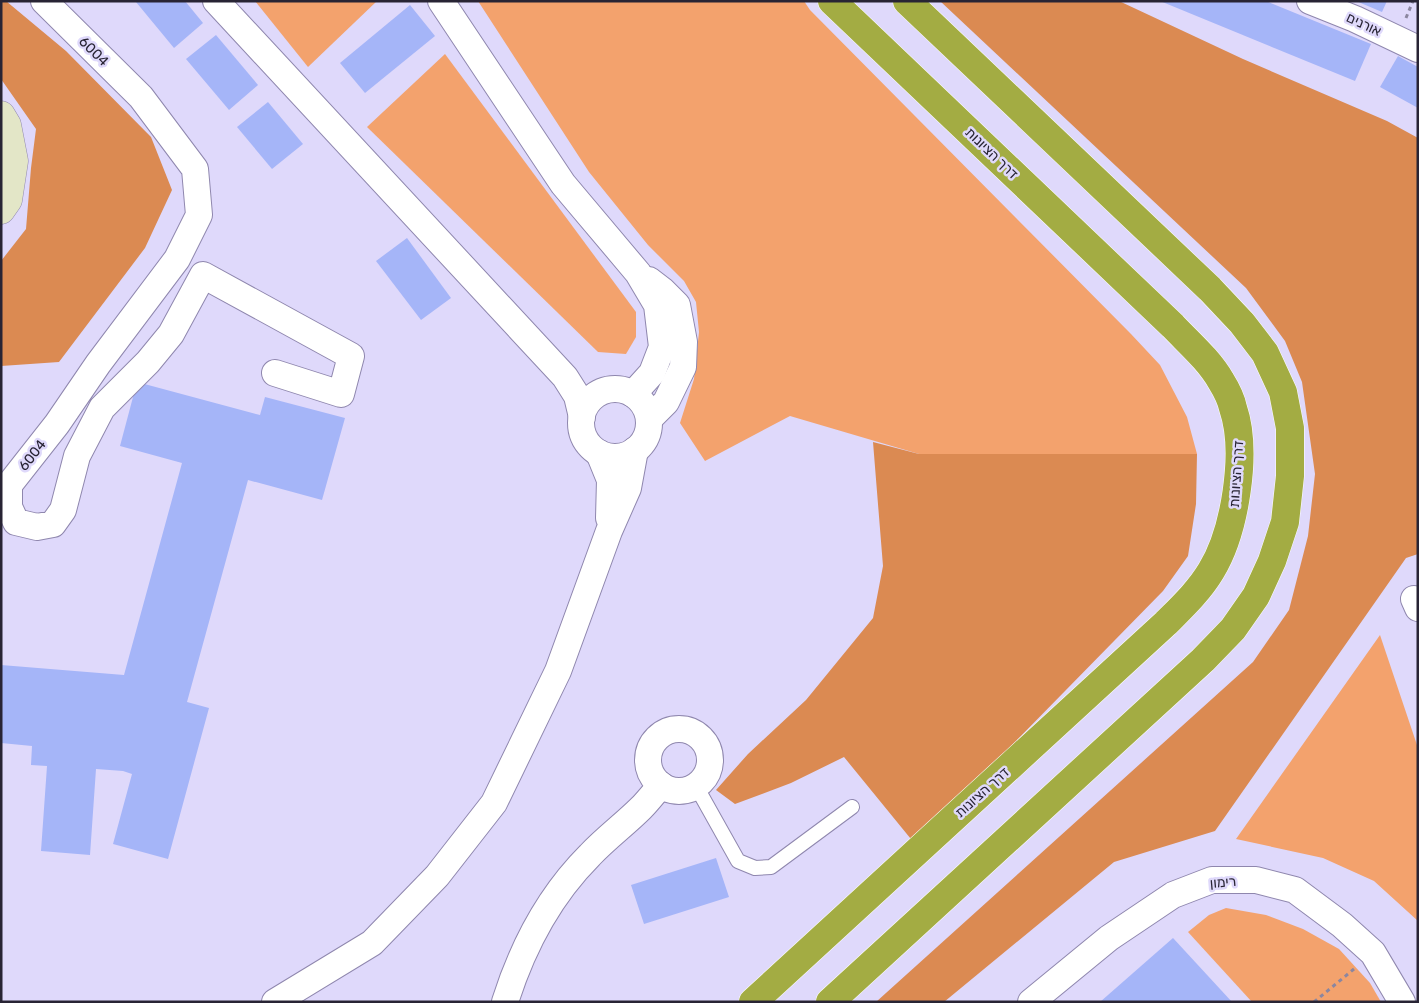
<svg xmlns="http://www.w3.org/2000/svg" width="1419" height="1003" font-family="Rubik,Heebo,sans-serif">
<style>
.green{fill:#f3a26d}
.forest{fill:#db8a52}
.building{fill:#a5b5f8}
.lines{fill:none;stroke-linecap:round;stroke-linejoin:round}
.lane-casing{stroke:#8f87ae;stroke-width:16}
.street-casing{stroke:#8f87ae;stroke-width:28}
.secondary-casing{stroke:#8f87ae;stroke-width:29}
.highway-casing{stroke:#fff;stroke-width:29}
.path{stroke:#8b86a0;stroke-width:3;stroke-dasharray:4 4;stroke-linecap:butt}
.lane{stroke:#fff;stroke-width:14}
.street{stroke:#fff;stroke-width:26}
.secondary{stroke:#e3e6c7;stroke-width:28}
.highway{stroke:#a3ac43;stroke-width:28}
.labels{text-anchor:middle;stroke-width:5;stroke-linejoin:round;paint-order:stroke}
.street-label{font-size:14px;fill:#282434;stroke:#dfd9fb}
</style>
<rect width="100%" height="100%" fill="#dfd9fb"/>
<g class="green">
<path d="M255,1H377L308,67Z"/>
<path d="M478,1H804L810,10L1131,334L1160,365L1187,417L1197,454H919L790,416L705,461L680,423L694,379L699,332L696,302L684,281L648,245L589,172Z"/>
<path d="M445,54L636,312V337L626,354L598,352L367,127Z"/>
<path d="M1380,635L1418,748V921L1374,881L1323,858L1236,839Z"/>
<path d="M1226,908L1266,915L1303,929L1339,949L1370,983L1381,1002H1252L1188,932L1209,915Z"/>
</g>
<g class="forest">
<path d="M1,1H6L66,51L151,137L172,190L145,248L59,362L1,366V261L26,229L31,168L36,129L1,79Z"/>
<path d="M940,1H1119L1243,59L1387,121L1418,138V554L1406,558L1215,831L1114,862L944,1002H876L1253,662L1289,610L1308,536L1315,474L1302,382L1285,341L1246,288Z"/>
<path d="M873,442L919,454H1197L1196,504L1188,556L1163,591L915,844L844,757L791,783L735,804L716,790L748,754L806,700L873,618L883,566Z"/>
</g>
<g class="building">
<path d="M137,1H185L203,23L174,48L136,2Z"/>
<path d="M1160,1H1266L1371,44L1355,81Z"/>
<path d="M1356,1H1387L1382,12Z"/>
<path d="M410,5L435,36L365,93L340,63Z"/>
<path d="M216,35L258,85L229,110L186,59Z"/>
<path d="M1398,56L1418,67V108L1380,87Z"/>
<path d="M268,102L303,144L272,169L237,127Z"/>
<path d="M407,238L451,298L421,320L376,261Z"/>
<path d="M137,382L260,415L265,397L345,418L322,500L248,480L187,702L209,708L168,859L113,844L132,774L123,771L96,769L90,855L41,851L47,766L31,765L32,746L1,743V665L124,675L182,463L120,446Z"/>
<path d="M716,858L729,897L644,924L631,885Z"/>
<path d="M1173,938L1232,1002H1100Z"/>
</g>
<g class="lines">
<defs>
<path id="lane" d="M696,786L738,861L755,868L771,867L852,807"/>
<g id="street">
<path d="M44,1L141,97L195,169L199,215L177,259L98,364L57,424L9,485V507L16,522L37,527L53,524L63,510L77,456L102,408L148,362L171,334L203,275L351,356L341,394L275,373"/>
<path d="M216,1L565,377L577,396L582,417"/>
<path d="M441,1L563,184L638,273L657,305L662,347L652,373L633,394"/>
<path d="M1310,1L1355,19L1418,49"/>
<path d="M649,280L662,290L677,305L684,342L683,367L666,402L649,419"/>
<circle cx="615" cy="423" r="34"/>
<path d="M599,453L610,480L609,518"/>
<path d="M1414,599L1418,608"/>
<circle cx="679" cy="760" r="31"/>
<path d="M275,1002L372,943L437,876L494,803L558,671L609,531L628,488L635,450"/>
<path d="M505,1002C522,948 550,895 590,855C606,838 625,824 641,808C648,801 654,793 661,785"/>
<path d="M1031,1002L1109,938L1173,895L1212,880H1256L1295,890L1342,925L1373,953L1402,1002"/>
</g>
<path id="secondary" d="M1,115L7,125L14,161L8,200L1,210"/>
<g id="highway">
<path d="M753,1002L1166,623C1182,607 1199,591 1211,571C1235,532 1248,452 1233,408C1231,399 1226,389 1221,381C1209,360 1189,343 1173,326L832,1"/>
<path d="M830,1002L1203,660L1233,629L1256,596L1272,561L1285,522L1290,476V428L1283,392L1265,353L1242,323L1210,289L907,1"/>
</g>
</defs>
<use href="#lane" class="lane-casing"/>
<use href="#street" class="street-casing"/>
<use href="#secondary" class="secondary-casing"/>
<use href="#highway" class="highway-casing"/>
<g class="path">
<path d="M1406,18L1413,1"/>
<path d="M1314,1002L1354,969"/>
</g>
<use href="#lane" class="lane"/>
<use href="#street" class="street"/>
<use href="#secondary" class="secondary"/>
<use href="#highway" class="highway"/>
</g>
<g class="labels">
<g class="street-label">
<text transform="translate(1364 24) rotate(25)" y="5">אורנים</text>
<text transform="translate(94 51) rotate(45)" y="5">6004</text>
<text transform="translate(992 153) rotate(44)" y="5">דרך הציונות</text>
<text transform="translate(32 455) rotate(-52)" y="5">6004</text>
<text transform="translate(1236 474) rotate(-86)" y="5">דרך הציונות</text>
<text transform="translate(982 792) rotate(-42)" y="5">דרך הציונות</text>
<text transform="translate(1223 882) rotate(-5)" y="5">רימון</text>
</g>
</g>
<rect width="1419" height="1003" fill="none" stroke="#282434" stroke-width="5"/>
</svg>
